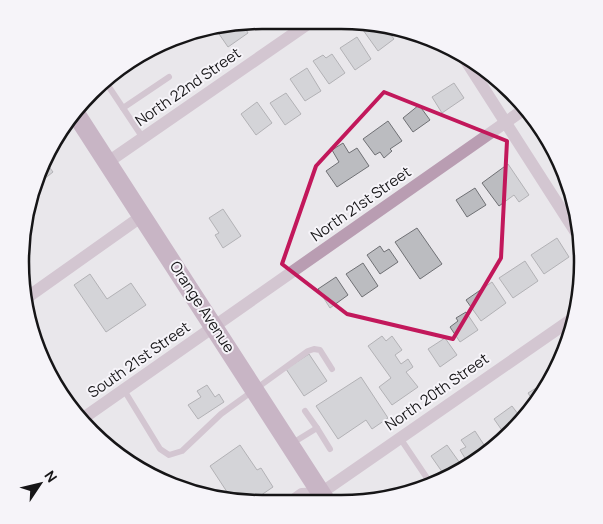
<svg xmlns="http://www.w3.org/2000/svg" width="603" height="524" font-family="Manrope,sans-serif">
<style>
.building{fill:#bbbcc0;stroke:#6f7074}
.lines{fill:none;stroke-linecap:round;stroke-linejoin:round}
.lane{stroke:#b99db2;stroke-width:6}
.street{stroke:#b99db2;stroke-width:12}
.secondary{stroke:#a07998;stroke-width:19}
.marked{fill:none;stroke:#c2185b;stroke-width:4;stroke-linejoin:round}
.labels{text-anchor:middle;stroke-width:4;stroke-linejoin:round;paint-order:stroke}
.street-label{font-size:15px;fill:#161517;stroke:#f6f4f9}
.rim{fill:none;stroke:#161517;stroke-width:2.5}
</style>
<rect width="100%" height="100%" fill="#e9e7eb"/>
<g class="building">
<path d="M373,22L384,26L394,39L378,51L363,30Z"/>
<path d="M243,24L248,33L228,47L217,31Z"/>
<path d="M357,37L371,59L355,70L340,48Z"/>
<path d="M151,48L153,52L121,73Z"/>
<path d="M332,54L345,73L329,84L313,61L323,55L326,58Z"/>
<path d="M307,68L321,91L305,101L290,79Z"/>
<path d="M454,83L464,98L442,113L432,97Z"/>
<path d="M286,93L301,114L285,125L270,103Z"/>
<path d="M257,102L272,123L256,135L241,114Z"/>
<path d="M419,105L430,120L413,132L403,118Z"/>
<path d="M388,121L402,141L390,149L392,151L384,158L380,152L375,155L363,139Z"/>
<path d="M343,143L349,153L357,148L369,166L337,187L326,171L339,162L332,150Z"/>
<path d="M47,164L53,172L39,183Z"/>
<path d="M508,164L529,195L519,202L514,195L499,206L482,183Z"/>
<path d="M475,188L486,205L467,217L456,200Z"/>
<path d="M223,209L241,236L223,248L215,235L219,233L209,218Z"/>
<path d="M417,228L442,264L420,279L395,242Z"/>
<path d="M557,238L569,257L544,274L531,255Z"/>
<path d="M380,246L384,252L389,249L398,262L380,274L367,255Z"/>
<path d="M525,261L538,281L513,298L499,278Z"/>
<path d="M363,263L378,286L362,297L346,274Z"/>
<path d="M90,274L107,299L131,283L146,305L106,332L74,285Z"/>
<path d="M336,277L348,295L330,308L318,289Z"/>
<path d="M492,282L506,303L481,321L466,300Z"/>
<path d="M466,312L478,330L460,342L450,327L458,321L456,318Z"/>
<path d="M382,336L386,341L392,336L402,350L395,355L401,364L408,359L413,367L406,372L418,387L392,405L379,387L391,378L368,346Z"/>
<path d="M445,338L457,355L440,367L428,349Z"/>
<path d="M309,354L327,381L304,396L286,369Z"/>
<path d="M361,377L388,418L372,429L366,420L338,439L316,406Z"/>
<path d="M207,385L215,397L219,394L224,402L198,419L188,405L201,397L197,391Z"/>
<path d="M541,385L544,388L533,401L528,393Z"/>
<path d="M512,406L518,414L524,410L525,412L506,436L494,419Z"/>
<path d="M475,431L488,451L468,463L460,450L466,447L461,440Z"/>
<path d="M240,445L257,470L261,468L273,487L251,502L231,498L210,466Z"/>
<path d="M447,445L462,466L445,476L431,456Z"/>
</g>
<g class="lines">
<g class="lane">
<path d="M107,84L143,138"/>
<path d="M123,108L169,77"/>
<path d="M124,390L160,449L169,455L182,451L221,414L308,351L314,349L320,350L332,369"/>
<path d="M305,411L317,428"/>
<path d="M400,438L431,484"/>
<path d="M291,444L317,428L330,449"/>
</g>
<g class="street">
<path d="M463,56L577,234"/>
<path d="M108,162L312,21"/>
<path d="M25,299L142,216"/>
<path d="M82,419L526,108"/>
<path d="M288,504L302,494L321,493L572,319"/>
</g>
<path class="secondary" d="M74,111L328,504"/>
</g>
<path d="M0 0H603V524H0ZM384,92L507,141L501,258L453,339L347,314L282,264L316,166Z" fill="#e9e7eb" fill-opacity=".55" fill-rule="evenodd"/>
<path class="marked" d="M384,92L507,141L501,258L453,339L347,314L282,264L316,166Z"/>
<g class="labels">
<g class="street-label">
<text transform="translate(188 87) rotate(-35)" y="5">North 22nd Street</text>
<text transform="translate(361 204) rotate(-35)" y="5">North 21st Street</text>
<text transform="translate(202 307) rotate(57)" y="5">Orange Avenue</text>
<text transform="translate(139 360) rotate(-35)" y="5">South 21st Street</text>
<text transform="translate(437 392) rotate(-35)" y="5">North 20th Street</text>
</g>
</g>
<path d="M0 0H603V524H0ZM262 29H341A233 233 0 0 1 574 262V262A233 233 0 0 1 341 495H262A233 233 0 0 1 29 262V262A233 233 0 0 1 262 29Z" fill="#f6f4f9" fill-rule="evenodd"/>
<path class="rim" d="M262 29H341A233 233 0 0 1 574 262V262A233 233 0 0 1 341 495H262A233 233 0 0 1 29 262V262A233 233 0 0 1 262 29Z"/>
<g transform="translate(40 484) rotate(55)" stroke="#f6f4f9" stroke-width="4" paint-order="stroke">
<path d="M0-4L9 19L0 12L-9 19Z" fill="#161517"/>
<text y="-8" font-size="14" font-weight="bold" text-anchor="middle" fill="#161517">N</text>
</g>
</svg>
